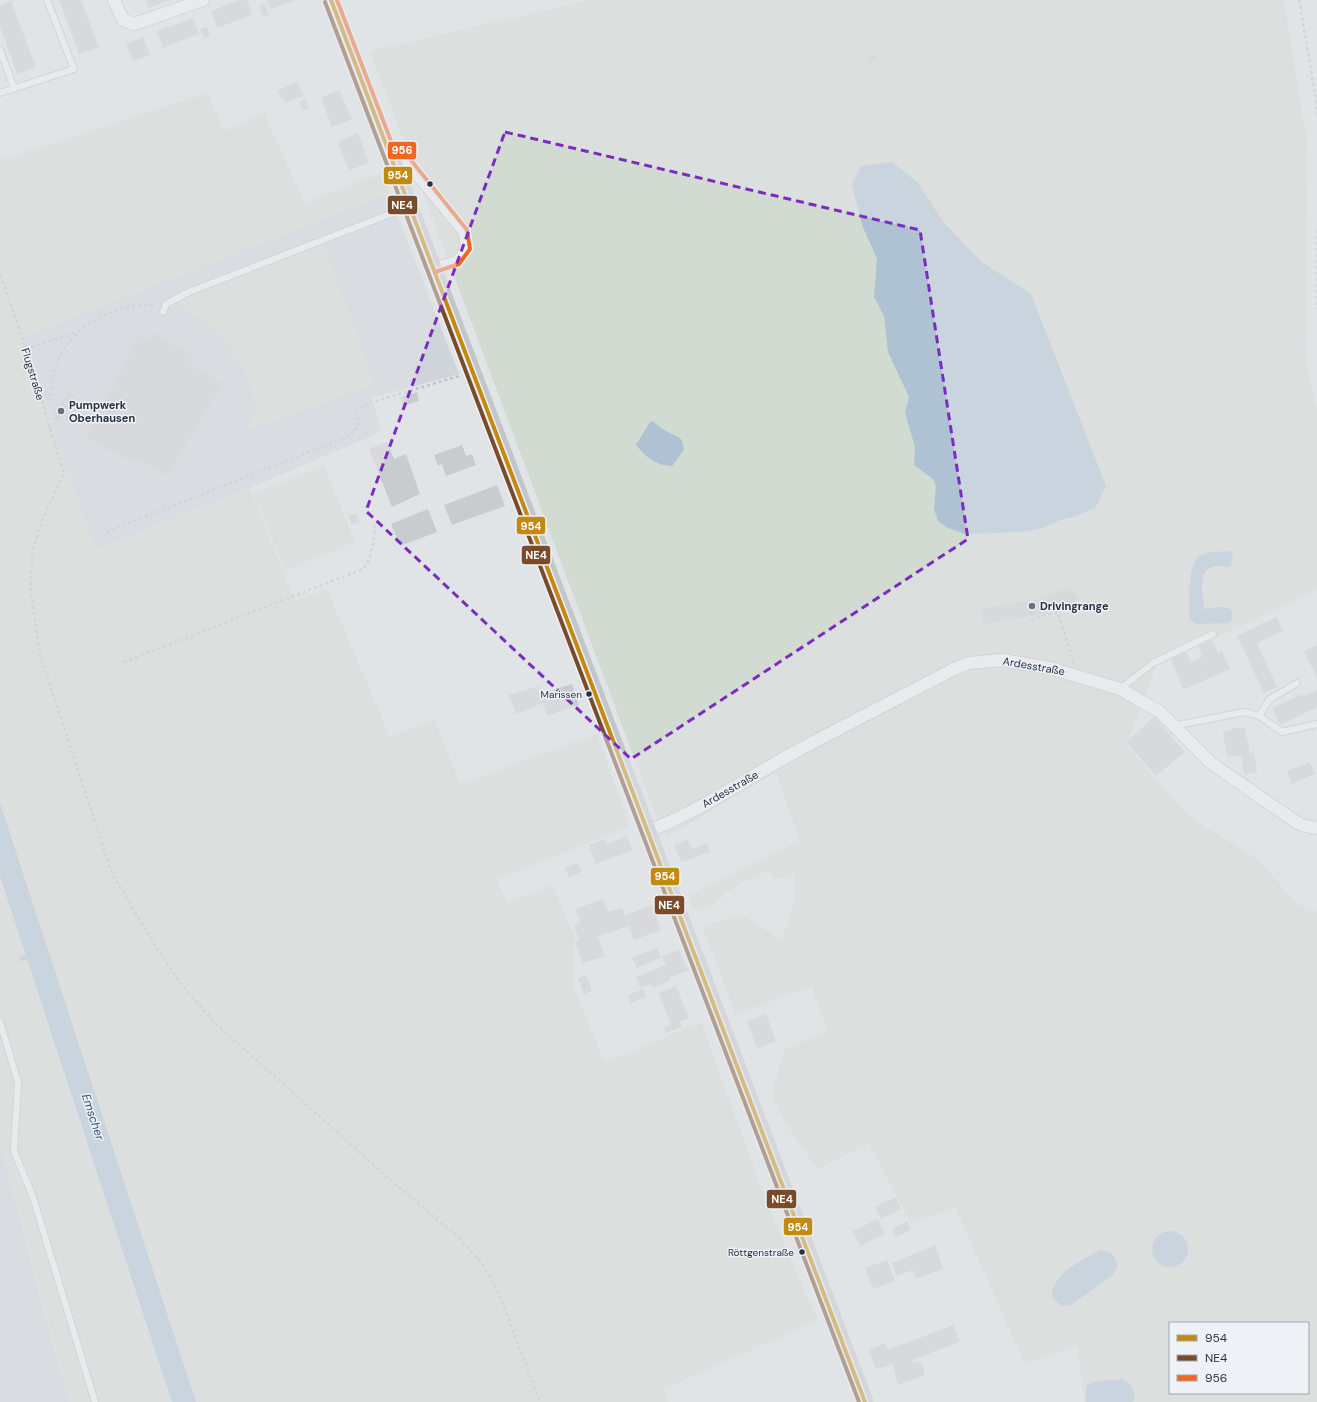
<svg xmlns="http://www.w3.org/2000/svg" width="1317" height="1402" font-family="'DM Sans',sans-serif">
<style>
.built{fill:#cfd3da}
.green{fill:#d2dbd2;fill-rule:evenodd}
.water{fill:#aec2d3}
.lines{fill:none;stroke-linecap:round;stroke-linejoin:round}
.stream{stroke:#aec2d3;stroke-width:4}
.building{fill:#c9cccf}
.service-casing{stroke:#bfc2c5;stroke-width:8}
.minor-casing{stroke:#bfc2c5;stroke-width:14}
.path{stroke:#c0c2c6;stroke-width:2.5;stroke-dasharray:3 3;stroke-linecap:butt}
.service{stroke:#f0f2f3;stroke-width:6}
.minor{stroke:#f0f2f3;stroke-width:12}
.secondary{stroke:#c2c5c9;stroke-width:17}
.bus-1-casing{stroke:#eef2f6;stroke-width:7}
.bus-2-casing{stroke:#eef2f6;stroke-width:7}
.bus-3-casing{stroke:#eef2f6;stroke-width:7}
.bus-1{stroke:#c38910;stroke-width:4}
.bus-2{stroke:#7a4b2a;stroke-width:4}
.bus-3{stroke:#f26522;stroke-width:4}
.marked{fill:none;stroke:#7b2cbf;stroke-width:3;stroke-dasharray:8 5;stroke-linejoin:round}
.bus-dot{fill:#273140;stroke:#eef2f6;stroke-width:1.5}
.poi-dot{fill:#68707a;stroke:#eef2f6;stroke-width:1.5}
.labels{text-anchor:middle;stroke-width:3;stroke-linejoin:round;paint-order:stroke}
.bus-label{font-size:10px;fill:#273140;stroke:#eef2f6;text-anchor:end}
.street-label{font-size:11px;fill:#273140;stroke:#eef2f6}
.poi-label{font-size:11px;font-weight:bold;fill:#273140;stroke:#eef2f6;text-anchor:start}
.water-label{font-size:12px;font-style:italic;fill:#305275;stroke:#eef2f6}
.line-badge{stroke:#eef2f6;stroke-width:1.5}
.badge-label{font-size:11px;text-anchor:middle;font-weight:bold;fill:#fff}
</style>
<rect width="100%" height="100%" fill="#e1e4e7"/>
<g class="built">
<path d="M389,193L459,374L372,398L381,432L250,488L192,510L96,550L82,515L25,338L38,331Z"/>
<path d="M0,1142L49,1329L70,1402H0Z"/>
</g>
<g class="green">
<path d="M590,0H1284L1307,142L1305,358L1317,412V590L1157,665L1126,745L1189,817L1253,856L1300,905L1317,912V1402H1084L1077,1345L1025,1364L955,1207L911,1224L869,1143L818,1169C807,1154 772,1110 774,1092C775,1078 781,1063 785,1050L827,1030L813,992V985L736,1015L702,926L736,916L747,917L776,937L781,938C794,919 795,896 794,875L774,879L770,870C759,875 746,880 736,886C717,897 721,910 694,909L688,895L800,841L776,772L667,837L654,811L370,51ZM1170,1323H1308V1393H1170Z"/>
<path d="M208,93L223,131L264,113L305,203L382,173L389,193L38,331L25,338L82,515L96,550L192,510L250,488L295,601L327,589L390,737L434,719L460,784L597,734L630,826L497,880L508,903L553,885L575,939L574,988L605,1063L701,1022C738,1123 772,1224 818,1320L662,1390L668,1402H70L0,1142V160Z"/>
<path d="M324,244L375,385L247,430C249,424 253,417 254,410C255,400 251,386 247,377C233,341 210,323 177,305L189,296Z"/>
<path d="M324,465L355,542L285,570L254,494Z"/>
</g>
<g class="water">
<path d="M892,162L917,182L944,223L982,262L1031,294L1106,486L1096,507L1074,517L1060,520L1043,528L1023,532L965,534L948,528L938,521L934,509L936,486L933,479L914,465L915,447L905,413L909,397L888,352L884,316L874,297L877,259L862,225L852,184L861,166Z"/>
<path d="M653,421C657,425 662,429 666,431C678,438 682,434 684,450L672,466C656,466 646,457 636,445L650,422Z"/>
<path d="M1229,551L1233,555L1231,565L1228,567C1195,561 1202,587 1204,609C1216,609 1233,601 1233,618L1228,623L1196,624L1190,619L1189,614C1190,599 1186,559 1204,554C1212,551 1221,552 1229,551Z"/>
<path d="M0,803L196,1402H172L0,876Z"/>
<circle cx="1170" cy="1249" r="18"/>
<path d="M1101,1249L1113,1255L1118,1265L1113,1275L1071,1305L1061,1306L1052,1297C1052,1273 1083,1260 1101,1249Z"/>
<path d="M1121,1379C1131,1383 1137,1391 1133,1402H1086V1386L1093,1382Z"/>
</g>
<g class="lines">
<path class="stream" d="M21,959L32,955"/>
</g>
<g class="building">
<path d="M59,0H81L99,48L79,54Z"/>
<path d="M146,0H170L149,8Z"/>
<path d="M240,0H247L252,15L217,28L211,11Z"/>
<path d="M267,0H296L271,9Z"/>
<path d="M11,1L36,67L17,74L0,27V6Z"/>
<path d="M264,4L269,15L263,17L259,6Z"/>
<path d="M193,18L199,34L163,48L157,31Z"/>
<path d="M207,27L210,36L204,38L200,29Z"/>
<path d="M143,37L150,55L133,61L126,44Z"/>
<path d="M874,55L876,60L869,62L867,58Z"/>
<path d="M298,82L304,96L285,103L284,98L281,99L278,90Z"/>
<path d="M339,90L352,119L332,127L321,98Z"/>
<path d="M305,99L309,108L303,111L299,102Z"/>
<path d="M358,133L369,163L349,170L338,142Z"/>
<path d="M152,332L194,357L190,365L222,383L168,476L136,458L132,463L86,438L140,335L148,340Z"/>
<path d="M68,390L76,395L59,423L52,418Z"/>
<path d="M417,392L419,401L403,406L400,397Z"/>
<path d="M387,442L394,459L406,454L420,494L392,507L369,449Z"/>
<path d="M462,445L466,456L472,454L476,465L446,476L442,464L438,466L434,455Z"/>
<path d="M497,485L505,506L452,525L444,505Z"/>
<path d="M428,509L437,532L400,546L391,524Z"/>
<path d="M356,513L359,522L352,525L348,516Z"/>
<path d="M1072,587L1079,600L1072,604L1043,614L984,624L981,609L1038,599Z"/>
<path d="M1277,617L1283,631L1257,643L1277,687L1264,693L1237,636Z"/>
<path d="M1212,640L1218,653L1222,651L1230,669L1183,690L1171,659L1186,652L1191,662L1202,657L1198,646Z"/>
<path d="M1317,645V678L1304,651Z"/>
<path d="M572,684L579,705L547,716L543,703L516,714L509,695L538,686L540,694Z"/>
<path d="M1317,690V707L1280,725L1272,708L1302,694L1303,696Z"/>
<path d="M1154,717L1185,752L1156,776L1126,742Z"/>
<path d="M1233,728H1245L1250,753L1254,752L1257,772L1244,774L1241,755L1227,757L1223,732L1231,730Z"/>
<path d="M1310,762L1315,774L1292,784L1287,771Z"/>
<path d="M627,836L632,850L596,864L589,845L604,839L606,844Z"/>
<path d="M688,840L692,849L707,843L710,852L681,862L674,845Z"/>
<path d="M578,863L581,872L569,877L565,868Z"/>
<path d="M603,899L608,912L622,908L625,915L652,905L661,930L634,940L629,926L598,936L605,956L583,963L575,942L579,941L574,925L580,922L575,909Z"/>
<path d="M657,948L661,958L637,968L632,958Z"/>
<path d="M679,950L688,971L670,977L671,980L652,988L651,984L641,988L636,977L666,965L662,956Z"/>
<path d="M586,975L592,991L584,994L578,978Z"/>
<path d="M676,986L689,1018L680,1021L682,1027L666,1033L664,1028L671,1025L659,993Z"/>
<path d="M643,989L646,997L631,1003L628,995Z"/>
<path d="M766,1014L776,1041L757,1049L747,1021Z"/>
<path d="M895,1197L901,1209L881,1219L875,1207Z"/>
<path d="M878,1219L885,1234L860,1246L853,1231Z"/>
<path d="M907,1221L911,1230L896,1237L892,1229Z"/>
<path d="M935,1245L943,1269L916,1279L913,1270L897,1276L892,1263Z"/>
<path d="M887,1260L895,1281L873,1289L865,1268Z"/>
<path d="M953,1325L960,1342L912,1360L913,1363L920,1361L925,1375L898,1385L893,1364L876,1369L869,1350L885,1343L888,1350Z"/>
</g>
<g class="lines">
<defs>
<g id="service">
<path d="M0,50L14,88"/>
<path d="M0,93L74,69L47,0"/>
<path d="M396,153L462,233L464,248L456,259L433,266"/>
<path d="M163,312L166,304L189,292L408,207"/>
<path d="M1120,689L1153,663L1213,634"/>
<path d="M1259,716L1270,699L1297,683"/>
<path d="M1173,726L1244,712L1259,716L1282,732L1317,724"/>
<path d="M0,1022L18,1082L14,1151L33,1197L95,1402"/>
</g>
<g id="minor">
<path d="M114,0L123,20L134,24L203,0"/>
<path d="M648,831C700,811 746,779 795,752C847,724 901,697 954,669L969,663L1003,660L1050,668L1120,689L1160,712L1211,763L1296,822L1305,826L1317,828"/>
</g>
</defs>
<use href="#service" class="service-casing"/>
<use href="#minor" class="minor-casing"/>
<g class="path">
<path d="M1299,0L1316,99L1317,116"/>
<path d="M1317,230V309"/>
<path d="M0,275L24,342L64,474L42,520L33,549L30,586L40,654L112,874L160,953L182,985L215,1023L395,1184L457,1236L481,1262L497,1289L540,1402"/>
<path d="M26,349L73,333H77"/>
<path d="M42,403L50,399C51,391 51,382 53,375C67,325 108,306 156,304"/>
<path d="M49,428L52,427L66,404"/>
<path d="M106,532L350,436L359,426L357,412L363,405L459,376"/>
<path d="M1187,587H1203"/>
<path d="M1057,609L1074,664"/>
<path d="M1031,612L1032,619L1058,612"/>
<path d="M124,662L363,569C374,554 374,540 375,522"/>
</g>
<use href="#service" class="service"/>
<use href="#minor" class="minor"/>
<path class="secondary" d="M331,0L865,1402"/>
<defs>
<path id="bus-1" d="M331,0L865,1402"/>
<path id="bus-2" d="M325,2L859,1402"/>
<path id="bus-3" d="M337,0L391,141L406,154L467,230L470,249L459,264L435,272"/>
</defs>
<use href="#bus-1" class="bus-1-casing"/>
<use href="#bus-2" class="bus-2-casing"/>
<use href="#bus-3" class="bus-3-casing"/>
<use href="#bus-1" class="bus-1"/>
<use href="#bus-2" class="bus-2"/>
<use href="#bus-3" class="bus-3"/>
</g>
<path d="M0 0H1317V1402H0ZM505,132L920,230L968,539L631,759L366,511Z" fill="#e1e4e7" fill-opacity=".55" fill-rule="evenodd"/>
<path class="marked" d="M505,132L920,230L968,539L631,759L366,511Z"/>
<g class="bus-dot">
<circle cx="430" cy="184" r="3.5"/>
<circle cx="589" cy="694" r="3.5"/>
<circle cx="802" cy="1252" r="3.5"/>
</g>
<g class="poi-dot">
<circle cx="61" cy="411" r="4"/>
<circle cx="1032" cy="606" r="4"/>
</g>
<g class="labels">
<g class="bus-label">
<text x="582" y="698">Marissen</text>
<text x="794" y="1256">Röttgenstraße</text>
</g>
<g class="street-label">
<text transform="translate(33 374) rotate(73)" y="4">Flugstraße</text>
<text transform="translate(1034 666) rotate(10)" y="4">Ardesstraße</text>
<text transform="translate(730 789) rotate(-30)" y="4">Ardesstraße</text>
</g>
<g class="poi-label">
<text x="69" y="409">Pumpwerk<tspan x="69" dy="13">Oberhausen</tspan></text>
<text x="1040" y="610">Drivingrange</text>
</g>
<g class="water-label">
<text transform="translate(93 1117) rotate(72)" y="4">Emscher</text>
</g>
</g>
<g class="line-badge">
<rect x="387" y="141" width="30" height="19" rx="4" fill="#f26522"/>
<rect x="383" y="166" width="30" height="19" rx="4" fill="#c38910"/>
<rect x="387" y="195" width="31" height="20" rx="4" fill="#7a4b2a"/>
<rect x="516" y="516" width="30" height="19" rx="4" fill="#c38910"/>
<rect x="521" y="545" width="30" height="20" rx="4" fill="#7a4b2a"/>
<rect x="650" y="867" width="30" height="19" rx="4" fill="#c38910"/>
<rect x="654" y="895" width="31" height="20" rx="4" fill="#7a4b2a"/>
<rect x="766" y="1189" width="31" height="20" rx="4" fill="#7a4b2a"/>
<rect x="783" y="1217" width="30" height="19" rx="4" fill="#c38910"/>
</g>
<g class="badge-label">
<text x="402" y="154">956</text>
<text x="398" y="179">954</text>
<text x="402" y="209">NE4</text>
<text x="531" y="530">954</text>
<text x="536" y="559">NE4</text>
<text x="665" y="880">954</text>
<text x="669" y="909">NE4</text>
<text x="782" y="1203">NE4</text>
<text x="798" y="1231">954</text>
</g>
<rect x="1169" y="1322" width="140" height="72" fill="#eef2f6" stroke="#9ea5ad"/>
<rect x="1177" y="1335" width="20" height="6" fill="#c38910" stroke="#9ea5ad"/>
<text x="1205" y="1342" font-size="12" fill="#273140">954</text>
<rect x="1177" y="1355" width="20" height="6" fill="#7a4b2a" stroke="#9ea5ad"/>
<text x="1205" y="1362" font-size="12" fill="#273140">NE4</text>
<rect x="1177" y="1375" width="20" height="6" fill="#f26522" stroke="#9ea5ad"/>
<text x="1205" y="1382" font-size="12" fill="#273140">956</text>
</svg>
